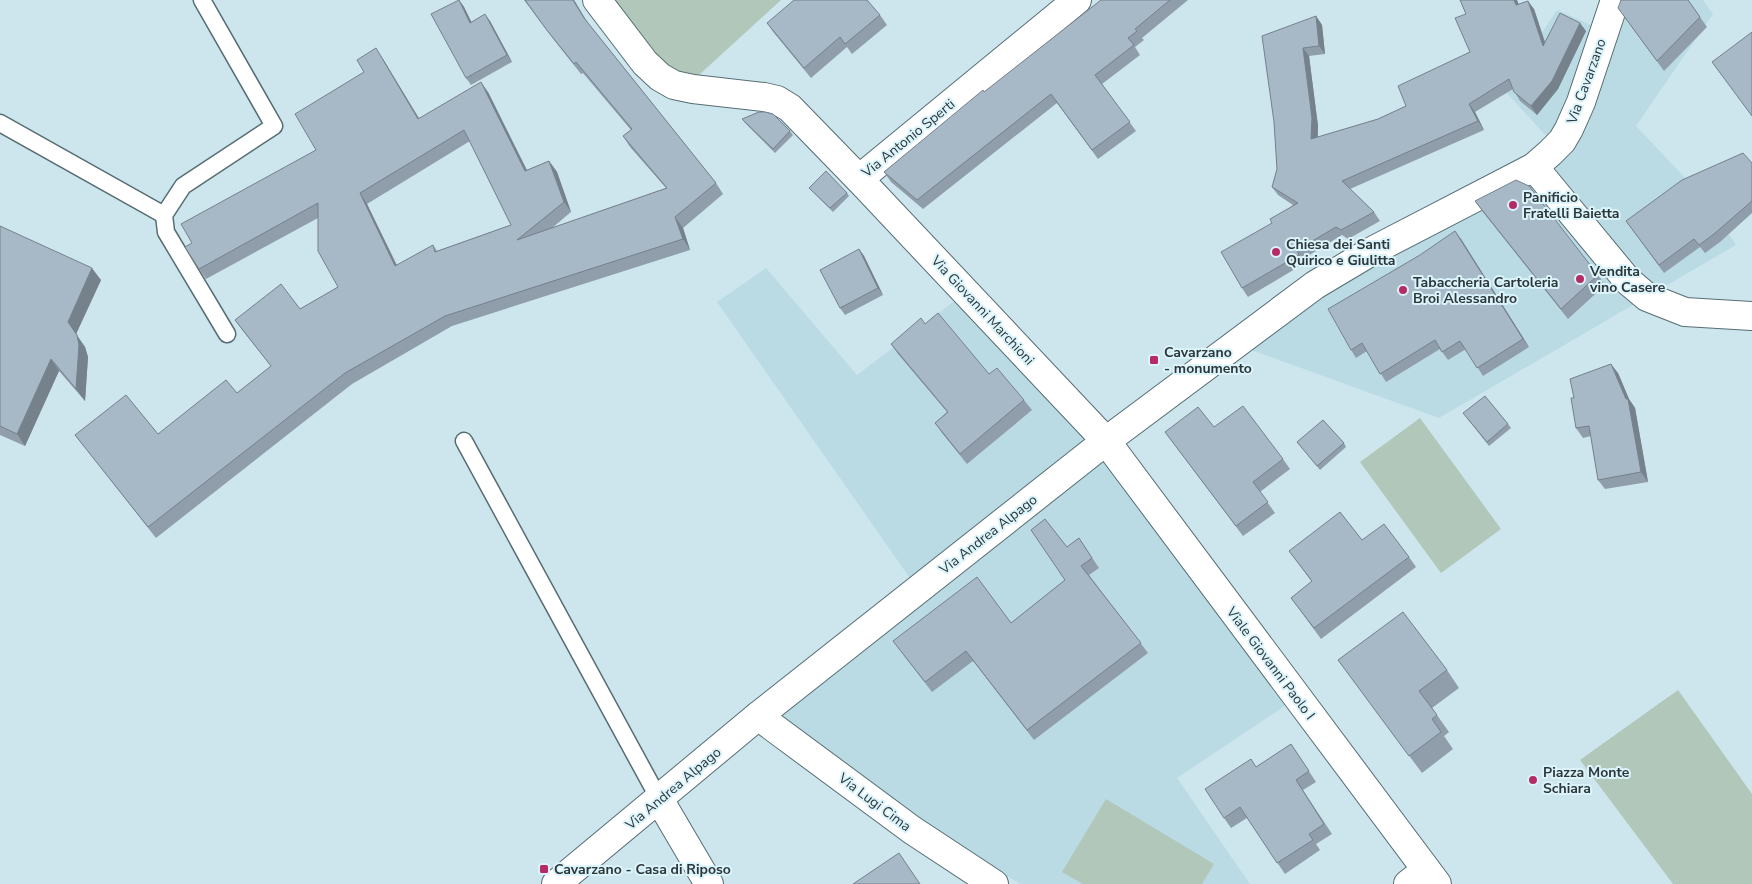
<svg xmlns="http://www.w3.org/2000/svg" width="1752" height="884" font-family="'Nunito Sans',sans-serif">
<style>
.built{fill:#badbe4}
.green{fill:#b1c7b9}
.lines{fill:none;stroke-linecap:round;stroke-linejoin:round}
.lane-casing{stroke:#566d73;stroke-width:19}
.street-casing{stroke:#566d73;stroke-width:30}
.secondary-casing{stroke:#566d73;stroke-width:30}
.lane{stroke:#fff;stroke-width:16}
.street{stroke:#fff;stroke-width:28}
.secondary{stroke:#fff;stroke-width:28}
.wall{fill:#909eab;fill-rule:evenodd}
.shaded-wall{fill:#75818b}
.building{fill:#a7b8c7;stroke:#75818b;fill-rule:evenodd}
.poi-dot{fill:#b62b65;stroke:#dbf4fb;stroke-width:2}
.labels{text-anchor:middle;stroke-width:4;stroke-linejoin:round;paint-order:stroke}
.street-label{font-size:14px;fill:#2d3739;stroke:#dbf4fb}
.poi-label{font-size:14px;font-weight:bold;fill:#2d3739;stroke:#dbf4fb;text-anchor:start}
</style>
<rect width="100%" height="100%" fill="#cde6ed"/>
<g class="built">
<path d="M1608,0H1703L1713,14L1636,126L1708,202L1736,245L1439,418L1240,346L1524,165L1547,137L1504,90L1557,10L1598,28Z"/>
<path d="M766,268L857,375L969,290L1304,693L1177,778L1250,884H1020L761,722L921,594L717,302Z"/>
</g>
<g class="green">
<path d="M610,0H781L699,75L665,68Z"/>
<path d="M1420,418L1501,529L1441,573L1360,462Z"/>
<path d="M1678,690L1752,794V884H1673L1580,760Z"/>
<path d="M1106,799L1214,864L1202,884H1083L1062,872Z"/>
</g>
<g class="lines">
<defs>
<g id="lane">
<path d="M202,0L274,126L183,186L164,215L166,232L227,334"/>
<path d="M0,123L164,215"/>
<path d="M464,441L659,799"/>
</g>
<g id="street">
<path d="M597,0L645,63L660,77L674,85L693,89L764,97L777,100L790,108L859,179L1077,0"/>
<path d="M859,179L1106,441"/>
<path d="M758,716L912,830L994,884"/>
<path d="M659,799L709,884"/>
<path d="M1408,884L1426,870"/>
</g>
<g id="secondary">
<path d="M1534,167L1628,281L1647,297L1685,312L1752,316"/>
<path d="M1106,441L1437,884"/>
<path d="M556,884L758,716L1106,441L1315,285L1372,251L1534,167L1550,153L1562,141L1569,129L1581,102L1615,0"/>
</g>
</defs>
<use href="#lane" class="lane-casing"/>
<use href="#street" class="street-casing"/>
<use href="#secondary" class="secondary-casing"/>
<use href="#lane" class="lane"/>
<use href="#street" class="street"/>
<use href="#secondary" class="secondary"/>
</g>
<g class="wall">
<path d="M459,0L464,7L471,22L490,21L512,62L471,85L466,78Z"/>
<path d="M524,0H574L588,23L716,183L723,194L683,228L690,250L452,326L352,384L156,538L83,445L75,435L158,434L237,393L271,366L243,331L235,320L300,309L338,287L318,218L206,279L199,269L192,243L316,150L364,72L383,59L419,118L488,92L527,170L549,161L557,172L571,212L552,228L666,188L630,147L623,136L631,130L583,73L581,74L554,40ZM470,141L511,225L437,251L433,245L397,265L367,204Z"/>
<path d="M1101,0H1188L1142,38L1144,40L1135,47L1140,55L1102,84L1136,131L1098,159L1057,103L923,209L891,182L884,172Z"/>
<path d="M1460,0H1517L1518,4L1534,9L1545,42L1586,31L1558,89L1537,115L1520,101L1513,89L1475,112L1484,130L1350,189L1374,212L1380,221L1348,239L1342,235L1303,259L1305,263L1248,297L1242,288L1272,223L1293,205L1278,195L1272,187L1277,169L1274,122L1316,16L1322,25L1325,54L1309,56L1318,126V137L1378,119L1406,106L1470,52L1466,14Z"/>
<path d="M1688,0L1707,27L1664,71L1618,8Z"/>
<path d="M880,15L887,25L852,54L847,47L811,78L774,33L767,23Z"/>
<path d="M742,119L790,131L793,135L775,153L745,123Z"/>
<path d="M1752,163V213L1720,242L1705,253L1700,247L1664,273L1626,221Z"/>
<path d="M809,188L847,193L849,196L833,212Z"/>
<path d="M1475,201L1598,275L1605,285L1568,319L1482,211Z"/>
<path d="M0,226L101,280L76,334L85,347L88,357L85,401L59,371L25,446L0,435Z"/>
<path d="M1461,239L1529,347L1483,376L1466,349L1448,360L1440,349L1386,382L1367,351L1356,358L1351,350Z"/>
<path d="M859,249L864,256L883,295L845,315L840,308Z"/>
<path d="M925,324L989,374L1024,400L1032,410L967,464L942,433L935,423L947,412L898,354L891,344Z"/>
<path d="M1618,373L1629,399L1635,408L1648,482L1605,489L1598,480L1591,436L1583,438L1576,428L1574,398Z"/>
<path d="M1466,417L1508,424L1511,428L1489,446Z"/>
<path d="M1214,427L1283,459L1290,469L1260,492L1275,513L1243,536L1165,432Z"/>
<path d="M1297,442L1344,443L1346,447L1320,470Z"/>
<path d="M1079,538L1099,568L1089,575L1148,653L1034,740L973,661L932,692L893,641L1011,623L1065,580L1067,547Z"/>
<path d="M1289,551L1409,557L1416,567L1321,639L1291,598L1312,582Z"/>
<path d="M1338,660L1447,670L1459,688L1432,708L1449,732L1444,736L1453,749L1422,773Z"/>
<path d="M1291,744L1316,782L1303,790L1332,834L1316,844L1320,850L1285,874L1247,818L1231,828L1224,818Z"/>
</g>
<g class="shaded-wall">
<path d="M459,0L464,7L475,29L470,23Z"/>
<path d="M573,0H574L591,29L584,18Z"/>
<path d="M1514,0H1517L1522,13L1516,5Z"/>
<path d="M1528,1L1534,9L1549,55L1543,46Z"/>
<path d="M485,14L490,21L512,62L507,55Z"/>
<path d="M1316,16L1322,25L1325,54L1319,46Z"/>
<path d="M1580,23L1586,31L1558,89L1537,115L1531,106Z"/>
<path d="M376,48L383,59L425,129L418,119Z"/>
<path d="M1303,48L1309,56L1318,126L1317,147L1311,139Z"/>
<path d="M481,82L488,92L532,181L525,171Z"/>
<path d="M1469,104L1475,112L1484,130L1478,121Z"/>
<path d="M549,161L557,172L571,212L564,202Z"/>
<path d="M360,193L367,204L402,277L395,266Z"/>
<path d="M675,217L683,228L690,250L683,239Z"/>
<path d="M1455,231L1461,239L1529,347L1523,339Z"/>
<path d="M859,249L864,256L883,295L878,288Z"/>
<path d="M92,268L101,280L76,334L85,347L88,357L85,401L76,389L68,322Z"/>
<path d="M51,359L59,371L25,446L17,434Z"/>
<path d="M1611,364L1618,373L1629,399L1635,408L1648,482L1641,472L1626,399Z"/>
</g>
<g class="building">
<path d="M459,0L470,23L485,14L507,55L466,78L431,14Z"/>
<path d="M525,0H573L584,18L716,183L675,217L683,239L445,316L345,373L148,527L75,435L126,395L158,434L226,380L237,393L271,366L235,320L281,284L300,309L338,287L318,251V203L199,269L185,247L192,243L181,224L316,150L295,114L364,72L357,60L376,48L418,119L481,82L525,171L549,161L564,202L517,240L667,188L623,136L632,129L576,62L574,64L546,29ZM464,130L511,225L435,252L433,245L395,266L360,193Z"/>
<path d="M794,0H867L880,15L845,44L840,37L804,68L767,23Z"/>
<path d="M1101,0H1170L1135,29L1137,31L1128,38L1134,45L1095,75L1130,122L1092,150L1051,94L917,200L884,172L983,90L984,92Z"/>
<path d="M1460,0H1514L1516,5L1528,1L1543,46L1560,13L1580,23L1552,81L1531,106L1514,92L1509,79L1469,104L1478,121L1342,181L1374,212L1341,230L1336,227L1297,250L1299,255L1242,288L1221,252L1272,223L1270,219L1298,203L1272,187L1277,169L1274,122L1262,36L1316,16L1319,46L1303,48L1312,118L1311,139L1378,119L1406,106L1398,86L1470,52L1455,18L1466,14Z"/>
<path d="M1621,0H1688L1700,17L1657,61L1618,8Z"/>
<path d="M1752,32V116L1712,62Z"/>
<path d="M759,112H765L773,114L790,131L773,149L742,119Z"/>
<path d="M1743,153L1752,163V201L1714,234L1699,245L1694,239L1659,265L1626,221L1682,180Z"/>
<path d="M826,171L847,193L830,208L809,188Z"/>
<path d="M1516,180L1529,186L1598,275L1561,309L1475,201Z"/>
<path d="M0,226L92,268L68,322L77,335L79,345L76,389L51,359L17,434L0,426Z"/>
<path d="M1455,231L1523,339L1477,368L1460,341L1442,352L1435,340L1380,374L1362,343L1351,350L1328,309L1420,255Z"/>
<path d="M859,249L878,288L840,308L820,270Z"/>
<path d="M938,313L989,374L997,368L1024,400L960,454L935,423L948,412L891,344L921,318L925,324Z"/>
<path d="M1611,364L1626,399H1628L1641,472L1598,480L1589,426L1576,428L1571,398H1574L1570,379Z"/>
<path d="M1485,396L1508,424L1487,442L1463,413Z"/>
<path d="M1243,406L1283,459L1253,482L1268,502L1236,526L1165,432L1198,407L1214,427Z"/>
<path d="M1323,420L1344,443L1317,466L1297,442Z"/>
<path d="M1340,512L1362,540L1384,524L1409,557L1314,628L1291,598L1312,581L1289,551Z"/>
<path d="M1045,519L1067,547L1079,538L1092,558L1081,566L1141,643L1027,730L966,651L925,682L893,641L977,577L1011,623L1065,580L1031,530Z"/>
<path d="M1403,612L1447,670L1419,691L1437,715L1432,719L1441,732L1409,756L1338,660Z"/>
<path d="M1291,744L1309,771L1296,780L1324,824L1309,834L1313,840L1277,863L1240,807L1224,818L1205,789L1251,759L1256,767Z"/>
<path d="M899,853L920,884H853Z"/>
</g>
<g class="poi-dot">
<circle cx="1513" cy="205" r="5"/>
<circle cx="1276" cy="252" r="5"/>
<circle cx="1580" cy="279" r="5"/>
<circle cx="1403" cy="290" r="5"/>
<rect x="1149" y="355" width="10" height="10" rx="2.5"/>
<circle cx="1533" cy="780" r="5"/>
<rect x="539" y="864" width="10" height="10" rx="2.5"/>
</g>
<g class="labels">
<g class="street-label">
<text transform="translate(1586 81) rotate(-70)" y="5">Via Cavarzano</text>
<text transform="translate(908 138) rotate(-39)" y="5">Via Antonio Sperti</text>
<text transform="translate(983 310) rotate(47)" y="5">Via Giovanni Marchioni</text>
<text transform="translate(988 534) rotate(-38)" y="5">Via Andrea Alpago</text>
<text transform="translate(1271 663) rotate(53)" y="5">Viale Giovanni Paolo I</text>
<text transform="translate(673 788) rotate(-40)" y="5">Via Andrea Alpago</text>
<text transform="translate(875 802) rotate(37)" y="5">Via Lugi Cima</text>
</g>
<g class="poi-label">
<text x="1523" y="202">Panificio<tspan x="1523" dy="16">Fratelli Baietta</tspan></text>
<text x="1286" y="249">Chiesa dei Santi<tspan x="1286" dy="16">Quirico e Giulitta</tspan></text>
<text x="1590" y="276">Vendita<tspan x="1590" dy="16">vino Casere</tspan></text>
<text x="1413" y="287">Tabaccheria Cartoleria<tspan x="1413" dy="16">Broi Alessandro</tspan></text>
<text x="1164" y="357">Cavarzano<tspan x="1164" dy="16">- monumento</tspan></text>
<text x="1543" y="777">Piazza Monte<tspan x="1543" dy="16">Schiara</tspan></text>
<text x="554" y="874">Cavarzano - Casa di Riposo</text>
</g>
</g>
</svg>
